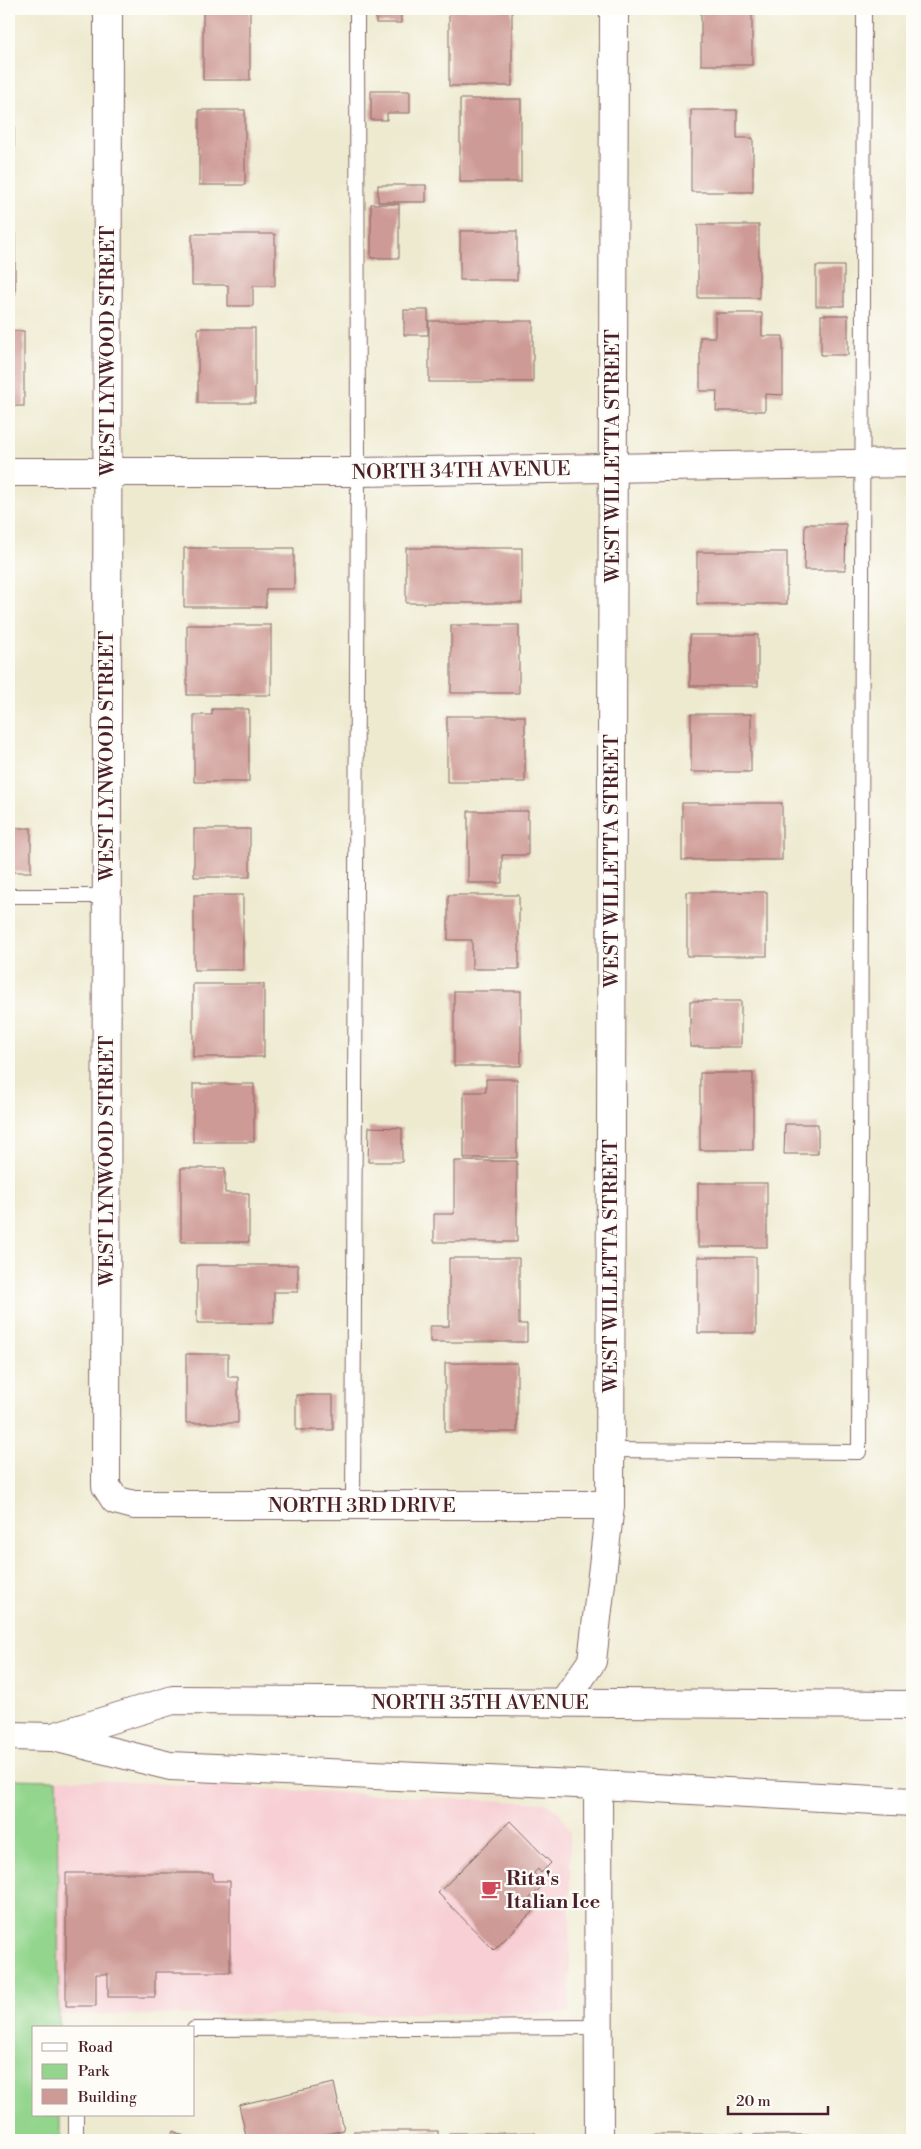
<svg xmlns="http://www.w3.org/2000/svg" width="921" height="2149" font-family="'Libre Bodoni',serif">
<style>
.built{fill:#f7cfd4}
.green{fill:#93d58d;stroke:#6e7a5c}
.building{fill:#ce9a95}
.lines{fill:none;stroke-linecap:round;stroke-linejoin:round}
.lane-casing{stroke:#836665;stroke-width:16}
.street-casing{stroke:#836665;stroke-width:30}
.secondary-casing{stroke:#836665;stroke-width:30}
.lane{stroke:#fff;stroke-width:14}
.street{stroke:#fff;stroke-width:28}
.secondary{stroke:#fff;stroke-width:28}
.labels{text-anchor:middle;stroke-width:4.5;stroke-linejoin:round;paint-order:stroke}
.street-label{font-size:20px;fill:#4a1f2b;stroke:#fdfcf7}
.poi-label{font-size:20px;font-weight:bold;fill:#4a1f2b;stroke:#fdfcf7;text-anchor:start}
</style>
<rect width="100%" height="100%" fill="#fdfcf7"/>
<filter id="ink" filterUnits="userSpaceOnUse"><feTurbulence type="fractalNoise" baseFrequency=".02" numOctaves="2"/><feDisplacementMap in="SourceGraphic" scale="10" xChannelSelector="R" yChannelSelector="G"/><feConvolveMatrix kernelMatrix="1 2 1 2 8 2 1 2 1" color-interpolation-filters="sRGB"/></filter>
<filter id="wash" filterUnits="userSpaceOnUse"><feTurbulence type="fractalNoise" baseFrequency=".0096" numOctaves="4" result="noise"/><feDisplacementMap in="SourceGraphic" scale="20" xChannelSelector="R" yChannelSelector="G"/><feGaussianBlur stdDeviation="1.12" result="paint"/><feColorMatrix in="noise" values="0 0 0 0 0 0 0 0 0 0 0 0 0 0 0 0 0 1.4 0 .05"/><feComposite in="paint" operator="in"/></filter>
<g filter="url(#wash)">
<rect width="100%" height="100%" fill="#eeead0"/>
<path class="built" d="M70,1779L546,1803L560,1813L570,1831V2013L55,2015L57,1780Z"/>
<path class="green" d="M9,1779L57,1780L59,2028H34V2115H60V2140H9Z"/>
<g id="blocks">
<g class="building">
<rect x="203" y="9" width="47" height="71"/>
<rect x="376" y="9" width="25" height="14"/>
<rect x="449" y="9" width="63" height="77"/>
<rect x="701" y="9" width="51" height="56"/>
<rect x="9" y="10" width="4" height="57"/>
<path d="M371,91H410V113H387V120H371Z"/>
<rect x="460" y="99" width="61" height="83"/>
<rect x="199" y="110" width="46" height="75"/>
<path d="M691,110H737V138H753V192H691Z"/>
<rect x="9" y="119" width="5" height="62"/>
<rect x="378" y="185" width="48" height="17"/>
<rect x="371" y="204" width="28" height="54"/>
<rect x="698" y="225" width="61" height="73"/>
<rect x="460" y="231" width="57" height="49"/>
<rect x="9" y="234" width="6" height="60"/>
<path d="M192,234H275V286H253V306H228V285H192Z"/>
<rect x="816" y="266" width="28" height="40"/>
<rect x="404" y="310" width="24" height="25"/>
<path d="M715,313H762V336H783V395L765,394V411H716L717,391H700V337H715Z"/>
<rect x="821" y="315" width="27" height="40"/>
<rect x="429" y="321" width="104" height="61"/>
<rect x="198" y="328" width="57" height="75"/>
<rect x="9" y="331" width="15" height="75"/>
<path d="M805,524H846L845,570H804Z"/>
<path d="M184,548H294V589H266V607H184Z"/>
<rect x="406" y="548" width="116" height="55"/>
<rect x="697" y="552" width="90" height="52"/>
<rect x="187" y="625" width="84" height="70"/>
<rect x="451" y="625" width="68" height="68"/>
<rect x="690" y="635" width="68" height="51"/>
<path d="M212,709H249V782H194V715H212Z"/>
<rect x="691" y="714" width="60" height="58"/>
<rect x="447" y="716" width="78" height="66"/>
<rect x="682" y="803" width="100" height="57"/>
<path d="M468,811H528V855H502V883H468Z"/>
<rect x="9" y="828" width="22" height="44"/>
<rect x="194" y="829" width="56" height="48"/>
<rect x="687" y="892" width="80" height="64"/>
<rect x="194" y="895" width="49" height="75"/>
<path d="M448,895H519V969H472V940H448Z"/>
<rect x="193" y="984" width="71" height="73"/>
<rect x="454" y="991" width="67" height="75"/>
<rect x="690" y="1001" width="51" height="46"/>
<rect x="700" y="1073" width="53" height="77"/>
<path d="M486,1079H517V1158H464V1092H486Z"/>
<rect x="193" y="1084" width="61" height="58"/>
<path d="M785,1124H818V1154H784Z"/>
<path d="M369,1127L402,1128V1162H368Z"/>
<path d="M454,1161H517V1242H434V1214H454Z"/>
<path d="M181,1168H225V1193H249V1242H181Z"/>
<rect x="698" y="1183" width="69" height="64"/>
<rect x="698" y="1257" width="58" height="76"/>
<path d="M449,1258H519V1324H527V1342H430V1326H449Z"/>
<path d="M197,1265H298V1292H274V1323H197Z"/>
<path d="M186,1354H228V1377H238V1423H186Z"/>
<rect x="445" y="1363" width="72" height="69"/>
<rect x="296" y="1395" width="37" height="35"/>
<path d="M510,1821L551,1863L541,1873L538,1869L534,1873L544,1884L528,1900L536,1908L494,1950L438,1893Z"/>
<path d="M66,1873H213V1881H230V1972H155V1997H108V1974H96V2006H66Z"/>
<path d="M334,2083L344,2130L299,2140H247L239,2105Z"/>
<path d="M173,2131L193,2140H169Z"/>
<rect x="354" y="2131" width="84" height="9"/>
<rect x="449" y="2133" width="86" height="7"/>
<rect x="652" y="2134" width="91" height="6"/>
<rect x="754" y="2135" width="89" height="5"/>
</g>
</g>
</g>
<g filter="url(#ink)">
<use href="#blocks" fill-opacity="0" stroke="#836665" stroke-width="1"/>
<g class="lines">
<defs>
<g id="lane">
<path d="M9,896H106"/>
<path d="M609,1450L859,1452L864,9"/>
<path d="M353,1505L358,472L357,9"/>
<path d="M194,2029L598,2027"/>
<path d="M76,2140V2115"/>
</g>
<g id="street">
<path d="M108,9L106,1486L115,1500L134,1505H610"/>
<path d="M9,472H358L912,463"/>
<path d="M563,1703L592,1661L610,1505L614,9"/>
<path d="M598,1785L599,2140"/>
</g>
<g id="secondary">
<path d="M9,1736L53,1737L170,1766L598,1785L912,1802"/>
<path d="M53,1737L173,1700L912,1705"/>
</g>
</defs>
<use href="#lane" class="lane-casing"/>
<use href="#street" class="street-casing"/>
<use href="#secondary" class="secondary-casing"/>
<use href="#lane" class="lane"/>
<use href="#street" class="street"/>
<use href="#secondary" class="secondary"/>
</g>
</g>
<defs>
<symbol id="cafe-bare" viewBox="-9 -9 18 18"><path d="M-5.5-4.5H6V0H3Q3 3.5 0 3.5H-2.5Q-5.5 3.5-5.5 0ZM3-3.2v2h1.7v-2ZM-6 4.5H4V6H-6Z" fill="#d1495b" stroke="#fdfcf7" stroke-width="2.5" paint-order="stroke"/></symbol>
</defs>
<g fill-rule="evenodd">
<use href="#cafe-bare" x="477" y="1875" width="28" height="28"/>
</g>
<g class="labels">
<g class="street-label">
<text transform="translate(107 351) rotate(-90)" y="7">WEST LYNWOOD STREET</text>
<text transform="translate(612 456) rotate(-90)" y="7">WEST WILLETTA STREET</text>
<text transform="translate(461 470) rotate(-1)" y="7">NORTH 34TH AVENUE</text>
<text transform="translate(106 756) rotate(-90)" y="7">WEST LYNWOOD STREET</text>
<text transform="translate(611 861) rotate(-90)" y="7">WEST WILLETTA STREET</text>
<text transform="translate(106 1161) rotate(-90)" y="7">WEST LYNWOOD STREET</text>
<text transform="translate(610 1266) rotate(-90)" y="7">WEST WILLETTA STREET</text>
<text x="362" y="1512">NORTH 3RD DRIVE</text>
<text x="480" y="1709">NORTH 35TH AVENUE</text>
</g>
<g class="poi-label">
<text x="506" y="1885">Rita's<tspan x="506" dy="23">Italian Ice</tspan></text>
</g>
</g>
<rect width="921" height="2149" fill="none" stroke="#fdfcf7" stroke-width="30"/>
<rect x="32" y="2026" width="162" height="90" fill="#fdfcf7" stroke="#b5a4a5"/>
<rect x="42" y="2043" width="25" height="8" fill="#ffffff" stroke="#b5a4a5"/>
<text x="78" y="2052" font-size="15" fill="#4a1f2b">Road</text>
<rect x="42" y="2064" width="25" height="15" fill="#93d58d" stroke="#b5a4a5"/>
<text x="78" y="2076" font-size="15" fill="#4a1f2b">Park</text>
<rect x="42" y="2089" width="25" height="15" fill="#ce9a95" stroke="#b5a4a5"/>
<text x="78" y="2102" font-size="15" fill="#4a1f2b">Building</text>
<path d="M728 2106v8h100v-8" fill="none" stroke="#4a1f2b" stroke-width="2.5"/>
<text x="736" y="2106" font-size="15" fill="#4a1f2b" stroke="#fdfcf7" stroke-width="4" paint-order="stroke">20 m</text>
</svg>
